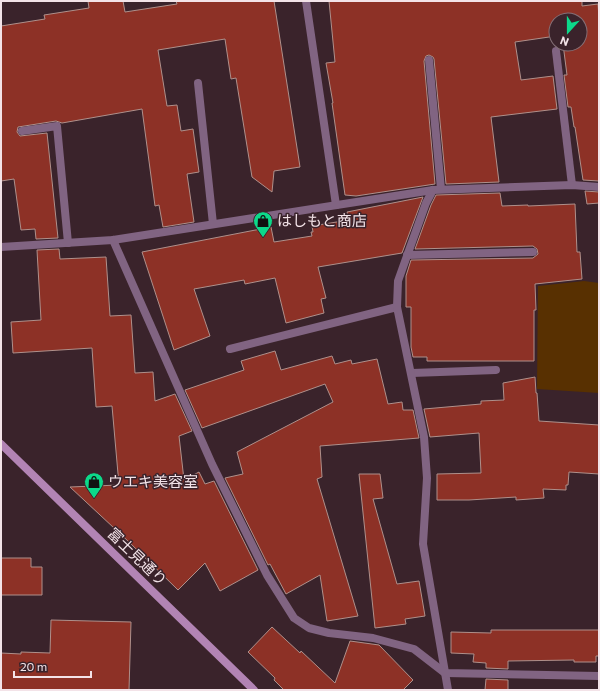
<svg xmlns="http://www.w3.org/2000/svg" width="600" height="691" font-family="Commissioner,'Noto Sans JP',sans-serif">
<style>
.green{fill:#583001}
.building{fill:#8d3126;stroke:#af908b}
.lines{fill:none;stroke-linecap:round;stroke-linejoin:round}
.lane{stroke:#816482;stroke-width:8}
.street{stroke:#816482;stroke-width:8}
.secondary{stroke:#b284b4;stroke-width:8}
.labels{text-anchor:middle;stroke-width:3;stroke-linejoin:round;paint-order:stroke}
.poi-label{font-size:15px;fill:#f3e3e8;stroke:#3a232b;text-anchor:start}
.street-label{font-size:15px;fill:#f3e3e8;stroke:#3a232b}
</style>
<rect width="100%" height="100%" fill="#3a232b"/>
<path class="green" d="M584,281L599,283V393L537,389L538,286Z"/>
<g class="building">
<path d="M88,1H123L125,12L177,4L176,1H274L300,167L274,171L272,192L252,177L236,78L231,79L225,39L158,50L167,106L177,105L181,131L193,129L199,172L187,174L194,222L163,227L159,205L155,206L142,109L62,123L56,121L18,127L17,132L20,136L47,133L58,238L36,239L35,229L21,230L14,179L1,181V26L45,19L44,15L89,8Z"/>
<path d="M329,1H582V6L598,4L599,18V181L583,180L575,127H574L571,107H568L564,75H567L563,44H580V20H556V36L515,42L521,80L553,76L557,109L491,117L499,182L446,184L434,59L433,57L429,55L426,56L424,61L435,184L356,196L345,195L332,103H333L326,63L335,62Z"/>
<path d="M585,191L599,192V203L587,204Z"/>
<path d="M500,193L502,206L528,205V206L575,204L577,252H580L582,279L535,284L536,310H534V361H427V357H413L411,347V307H406V276L411,260L533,258L538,254L537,249L533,246L415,249L431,205L436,195Z"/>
<path d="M423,197L402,253L318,267L326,298L321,299L324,313L286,323L275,278L245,284L244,280L194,289L210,336L174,350L142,252L271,227L274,242L312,236L311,232H313L312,226L349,220L347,212Z"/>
<path d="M59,249L60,259L106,257L110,316L131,315L135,373L153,372L155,401L175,394L192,431L179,436L184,480L199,472L205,484L214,481L258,570L220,591L205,563L178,590L129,542L70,487L119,485L112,406L96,407L92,348L13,353L11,322L41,320L37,250Z"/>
<path d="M275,351L281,370L332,356L335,364L351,360L352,364L377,359L388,404L402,402L403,410H413L419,438L320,446L322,477L317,479L358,616L327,621L320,575L286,594L270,564L268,565L225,478L243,474L237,452L333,402L325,384L202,428L185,390L244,370L241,361Z"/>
<path d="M535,377L536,393H537L539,421L599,425V474L569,472L568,485H566V490L543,489L544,498L516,500V497L469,500H437V474L481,473L479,433L430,437L424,409L481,404V401L504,400L503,383Z"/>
<path d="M359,474H380L383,498L373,499L397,584L419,581L425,616L405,619L406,624L375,628Z"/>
<path d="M1,558H31V567H42V595H1Z"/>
<path d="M51,620L131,622L129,690H1V653L21,654V652L50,653Z"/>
<path d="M272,627L300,653L301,651L335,683L350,641L379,645L413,680L403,690H284L274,680L275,678L248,652Z"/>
<path d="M491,630H599V656H596V662H574V660L508,661V669L486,668V663L473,662L474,654L451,653V632L491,633Z"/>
<path d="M486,679L508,680V690H485Z"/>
</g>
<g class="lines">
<g class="lane">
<path d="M556,51L572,185"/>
<path d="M429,60L441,189"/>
<path d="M198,83L213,224"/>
<path d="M22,131L57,126L68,243"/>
<path d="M407,255L533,252"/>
<path d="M230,349L397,307"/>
<path d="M412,373L496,370"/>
</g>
<g class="street">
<path d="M306,1L336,205"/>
<path d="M433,190L426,203L398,281L397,307L424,437L427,478L423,544L448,690"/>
<path d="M113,240L212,464L267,575L294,618L309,628L329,633L373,638L414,649L445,673L599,676"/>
<path d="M1,247L113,240L433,190L572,185L599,187"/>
</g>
<path class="secondary" d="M1,444L254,690"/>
</g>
<defs>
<symbol id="shop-pin" viewBox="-11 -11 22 30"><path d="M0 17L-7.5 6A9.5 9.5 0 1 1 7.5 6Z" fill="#0cd98a" stroke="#3a232b"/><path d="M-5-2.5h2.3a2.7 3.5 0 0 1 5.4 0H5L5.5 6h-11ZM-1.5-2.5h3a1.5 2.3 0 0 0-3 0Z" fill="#111"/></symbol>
</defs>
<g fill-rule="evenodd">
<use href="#shop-pin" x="252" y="210" width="22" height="30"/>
<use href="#shop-pin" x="83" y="471" width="22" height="30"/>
</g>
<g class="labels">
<g class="poi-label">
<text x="277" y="226">はしもと商店</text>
<text x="108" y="487">ウエキ美容室</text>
</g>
<g class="street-label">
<text transform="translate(137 557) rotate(44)" y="5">富士見通り</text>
</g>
</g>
<rect width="600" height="691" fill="none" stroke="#f3e3e8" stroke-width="4"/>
<g transform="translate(568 32) rotate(201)"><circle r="19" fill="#3a232b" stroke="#847077"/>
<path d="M0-3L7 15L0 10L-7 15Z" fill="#0cd98a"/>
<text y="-6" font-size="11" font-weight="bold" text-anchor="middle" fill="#f3e3e8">N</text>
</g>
<path d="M14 671v6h77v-6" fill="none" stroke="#f3e3e8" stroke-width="2"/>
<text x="20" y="671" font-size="12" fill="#f3e3e8" stroke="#3a232b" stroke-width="3" paint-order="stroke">20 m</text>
</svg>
